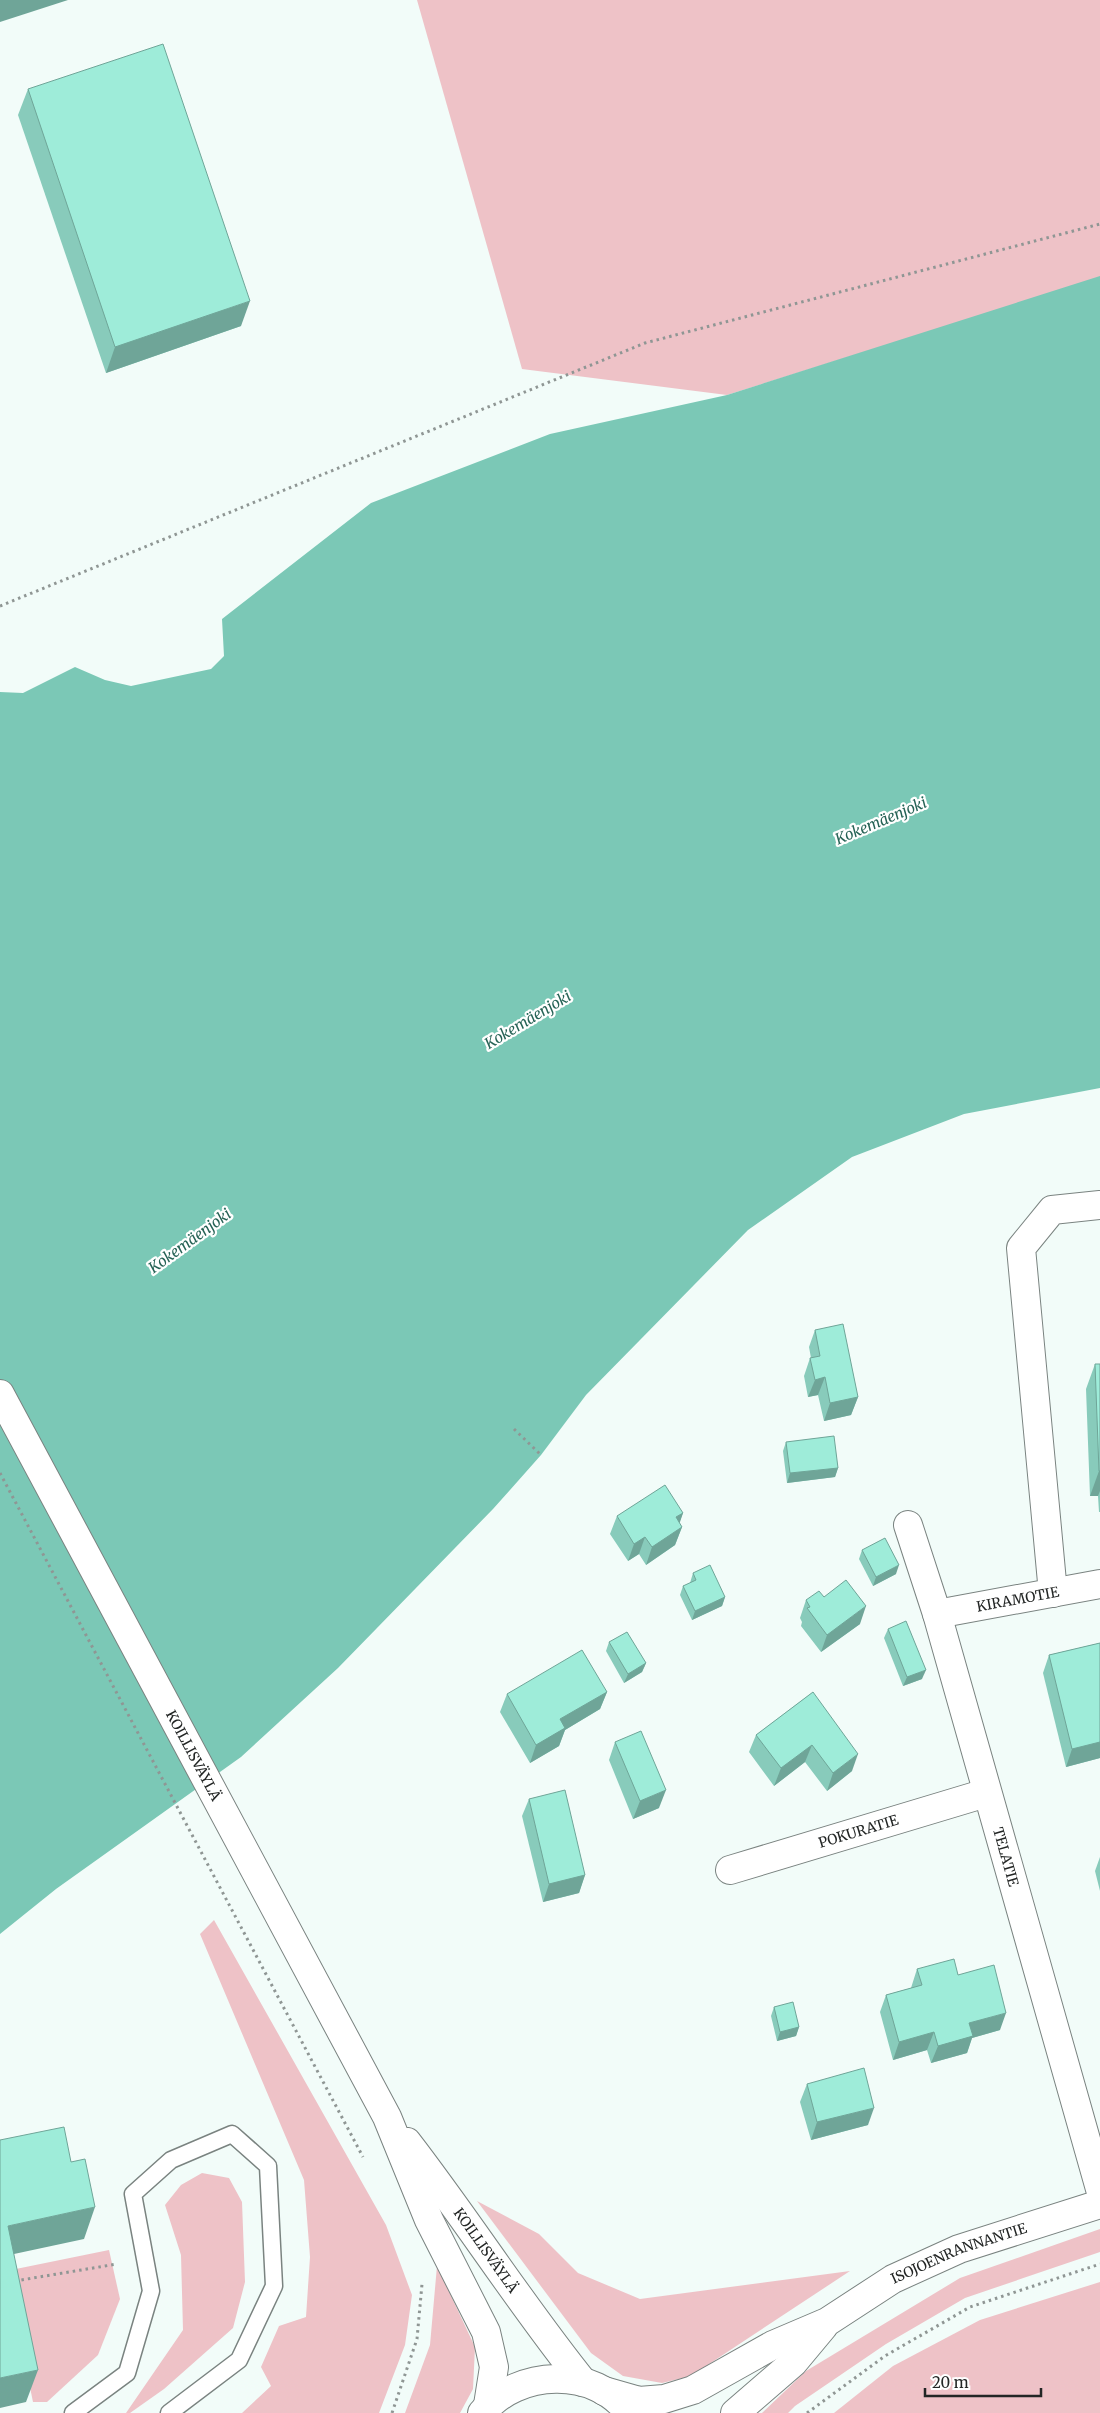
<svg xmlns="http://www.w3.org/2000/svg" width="1100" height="2413" font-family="Merriweather,serif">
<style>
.green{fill:#eec2c7}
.water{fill:#7bc8b6}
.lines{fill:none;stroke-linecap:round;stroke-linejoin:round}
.service-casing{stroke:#7a8380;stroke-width:19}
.minor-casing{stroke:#7a8380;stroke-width:30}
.tertiary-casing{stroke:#7a8380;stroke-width:30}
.secondary-casing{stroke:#7a8380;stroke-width:30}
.path{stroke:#8f9694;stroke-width:3;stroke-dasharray:2.5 4;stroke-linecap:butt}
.service{stroke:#fff;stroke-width:16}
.minor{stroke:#fff;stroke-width:28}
.tertiary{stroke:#fff;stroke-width:28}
.secondary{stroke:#fff;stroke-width:28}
.wall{fill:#88cbbb}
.shaded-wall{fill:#6fa598}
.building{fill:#9eecd9;stroke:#6fa598}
.labels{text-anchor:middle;stroke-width:4.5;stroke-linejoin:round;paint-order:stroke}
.street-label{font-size:14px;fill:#232625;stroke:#fff}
.water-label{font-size:15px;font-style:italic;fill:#266356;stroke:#fff}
</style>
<rect width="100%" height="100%" fill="#f2fcf9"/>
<g class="green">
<path d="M417,0H1100V278L727,395L522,369Z"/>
<path d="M214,1920L386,2225L412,2295L405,2345L379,2413H242L271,2386L261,2367L279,2326L306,2317L310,2257L304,2180L200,1934Z"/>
<path d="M202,2173L229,2178L242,2202L245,2282L233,2328L164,2389L130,2413H126L183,2330L181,2255L165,2205L181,2185Z"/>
<path d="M477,2201L539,2234L578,2273L640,2299L850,2271L691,2376L662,2383L623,2376L591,2353Z"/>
<path d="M1100,2229V2252L965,2298L886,2344L795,2406L788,2413H762L806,2371L960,2278Z"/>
<path d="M109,2250L120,2299L98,2355L47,2402H33L6,2271Z"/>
<path d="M437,2266L475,2347L473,2389L460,2413H405L430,2345Z"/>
<path d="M1100,2282V2413H834L893,2366L980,2320Z"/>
</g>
<path class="water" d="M1100,276V1088L964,1114L852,1157L748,1230L586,1395L541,1455L493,1509L338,1668L241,1757L56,1889L0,1934V692L23,693L75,667L105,680L131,686L211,669L224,656L222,619L371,503L550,434L727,395Z"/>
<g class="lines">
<defs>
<path id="service" d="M73,2413L127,2373L151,2291L133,2194L171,2160L232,2134L268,2166L274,2286L239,2360L169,2413"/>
<g id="minor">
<path id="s1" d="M908,1525L937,1614L1100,2189"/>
<path d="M1053,1593L1021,1248L1052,1210L1100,1205"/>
<path id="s2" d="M937,1614L1100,1584"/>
<path id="s3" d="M730,1870L986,1793"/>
</g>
<g id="tertiary">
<path id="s4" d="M604,2391L639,2401L664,2399L693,2390L773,2345L827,2322L893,2279L959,2249L1100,2204"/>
<path d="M735,2413L793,2363L823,2327"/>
</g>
<g id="secondary">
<path id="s5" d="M0,1394L387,2117L429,2220L486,2332L494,2367L488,2405"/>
<path id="s6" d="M407,2142C468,2221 521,2305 583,2382"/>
<path d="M482,2413C517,2369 595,2366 629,2413"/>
</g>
</defs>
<use href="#service" class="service-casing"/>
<use href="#minor" class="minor-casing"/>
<use href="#tertiary" class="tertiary-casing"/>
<use href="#secondary" class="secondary-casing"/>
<g class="path">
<path d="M0,606L645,343L1100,224"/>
<path d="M514,1429L541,1455"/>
<path d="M0,1473L363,2157"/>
<path d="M15,2281L117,2264"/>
<path d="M392,2413L417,2339L422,2284"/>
<path d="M807,2413L885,2356L970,2307L1100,2264"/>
</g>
<use href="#service" class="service"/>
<use href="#minor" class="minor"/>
<use href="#tertiary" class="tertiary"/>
<use href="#secondary" class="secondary"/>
</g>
<g class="wall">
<path d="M28,89L241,326L106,373L18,115Z"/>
<path d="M815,1330L858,1397L851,1415L824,1421L818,1395L808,1397L804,1376L810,1358H811L809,1347Z"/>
<path d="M1095,1364H1100V1512H1099L1098,1496H1090L1086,1389Z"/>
<path d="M786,1442L838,1468L835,1477L787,1483L783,1451Z"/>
<path d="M683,1513L679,1523L682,1527L675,1545L646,1565L639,1554L628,1561L610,1534L617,1516Z"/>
<path d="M862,1550L896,1574L873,1586L859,1559Z"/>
<path d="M693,1573L725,1597L722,1606L692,1620L680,1595L683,1586L690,1583Z"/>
<path d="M824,1597L860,1624L821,1652L801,1626L802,1622L800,1618L806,1600Z"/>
<path d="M888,1629L922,1679L903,1686L884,1638Z"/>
<path d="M609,1642L646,1663L642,1672L624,1683L606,1651Z"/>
<path d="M1100,1643V1758L1066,1767L1043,1673L1049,1655Z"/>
<path d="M607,1692L600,1709L565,1730L559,1746L530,1763L500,1712L507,1694Z"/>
<path d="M813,1692L852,1771L827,1791L805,1762L774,1786L749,1752L756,1735Z"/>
<path d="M615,1742L659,1808L633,1819L609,1760Z"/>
<path d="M529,1799L585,1875L579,1893L543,1902L522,1816Z"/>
<path d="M1100,1857V1891L1095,1871Z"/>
<path d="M917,1969L958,1975L1000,2030L972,2038L967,2053L931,2063L927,2050L893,2060L880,2012L886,1995L911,1988Z"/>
<path d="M774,2007L799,2027L796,2036L777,2041L771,2016Z"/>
<path d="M807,2084L868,2125L811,2140L800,2102Z"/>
</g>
<g class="shaded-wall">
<path d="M0,0H68L0,22Z"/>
<path d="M250,301L241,326L106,373L115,347Z"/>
<path d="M825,1377L818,1395L808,1397L815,1380Z"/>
<path d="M858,1397L851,1415L824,1421L830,1403Z"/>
<path d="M838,1468L835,1477L787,1483L790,1473Z"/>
<path d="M1099,1471H1100V1491L1098,1496H1090Z"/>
<path d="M683,1513L677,1531L676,1517Z"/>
<path d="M682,1527L675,1545L646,1565L652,1547Z"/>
<path d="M645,1537L639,1554L628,1561L634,1544Z"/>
<path d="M899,1565L896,1574L873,1586L876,1577Z"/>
<path d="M725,1597L722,1606L692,1620L695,1611Z"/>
<path d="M866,1606L860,1624L821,1652L827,1635Z"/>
<path d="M646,1663L642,1672L624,1683L628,1674Z"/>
<path d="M926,1670L922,1679L903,1686L907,1677Z"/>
<path d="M607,1692L600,1709L565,1730L559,1746L530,1763L536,1745L560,1719Z"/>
<path d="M1100,1742V1758L1066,1767L1072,1749Z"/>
<path d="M812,1745L805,1762L774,1786L781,1768Z"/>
<path d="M858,1754L852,1771L827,1791L833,1773Z"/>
<path d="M666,1790L659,1808L633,1819L640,1801Z"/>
<path d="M585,1875L579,1893L543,1902L549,1884Z"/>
<path d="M1006,2013L1000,2030L972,2038L967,2053L931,2063L938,2046L969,2023Z"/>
<path d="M799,2027L796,2036L777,2041L780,2032Z"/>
<path d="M934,2032L927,2050L893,2060L899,2042Z"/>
<path d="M874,2108L868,2125L811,2140L817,2122Z"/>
<path d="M95,2207L84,2239L0,2257L8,2226Z"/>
<path d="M38,2370L26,2402L0,2408V2378Z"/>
</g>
<g class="building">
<path d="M163,44L250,301L115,347L28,89Z"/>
<path d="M843,1324L858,1397L830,1403L825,1377L815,1380L810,1358L820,1356L815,1330Z"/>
<path d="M1095,1364H1100V1471H1099Z"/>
<path d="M834,1436L838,1468L790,1473L786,1442Z"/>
<path d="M665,1485L683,1513L676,1517L682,1527L652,1547L645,1537L634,1544L617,1516Z"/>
<path d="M885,1538L899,1565L876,1577L862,1550Z"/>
<path d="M710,1565L725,1597L695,1611L683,1586L696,1580L693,1573Z"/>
<path d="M846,1580L866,1606L827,1635L807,1608L810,1607L806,1600L819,1591L824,1597Z"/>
<path d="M906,1621L926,1670L907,1677L888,1629Z"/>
<path d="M627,1632L646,1663L628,1674L609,1642Z"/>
<path d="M1100,1643V1742L1072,1749L1049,1655Z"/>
<path d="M582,1650L607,1692L560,1719L565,1728L536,1745L507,1694Z"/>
<path d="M813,1692L858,1754L833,1773L812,1745L781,1768L756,1735Z"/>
<path d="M641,1731L666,1790L640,1801L615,1742Z"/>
<path d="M565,1790L585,1875L549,1884L529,1799Z"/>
<path d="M954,1959L958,1975L994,1965L1006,2013L969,2023L973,2036L938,2046L934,2032L899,2042L886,1995L922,1985L917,1969Z"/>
<path d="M793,2002L799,2027L780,2032L774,2007Z"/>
<path d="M864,2068L874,2108L817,2122L807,2084Z"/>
<path d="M64,2127L71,2162L85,2159L95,2207L8,2226L38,2370L0,2378V2140Z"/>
</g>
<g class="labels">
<g class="street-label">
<text dy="5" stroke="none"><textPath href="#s2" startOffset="82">KIRAMOTIE</textPath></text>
<text dy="5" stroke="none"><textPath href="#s5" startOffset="410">KOILLISVÄYLÄ</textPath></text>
<text dy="5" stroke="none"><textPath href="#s3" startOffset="134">POKURATIE</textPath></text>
<text dy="5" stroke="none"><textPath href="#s1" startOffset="346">TELATIE</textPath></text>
<text dy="5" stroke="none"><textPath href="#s6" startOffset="134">KOILLISVÄYLÄ</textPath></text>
<text dy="5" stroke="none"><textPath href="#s4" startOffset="392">ISOJOENRANNANTIE</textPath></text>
</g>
<g class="water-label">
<text transform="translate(881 821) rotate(-23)" y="5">Kokemäenjoki</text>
<text transform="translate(528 1020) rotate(-31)" y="5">Kokemäenjoki</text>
<text transform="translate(190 1241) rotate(-36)" y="5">Kokemäenjoki</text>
</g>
</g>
<path d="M925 2388v8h116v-8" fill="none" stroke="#232625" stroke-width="2.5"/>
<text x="932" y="2388" font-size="15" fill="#232625" stroke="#ffffff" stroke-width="4" paint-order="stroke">20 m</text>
</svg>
